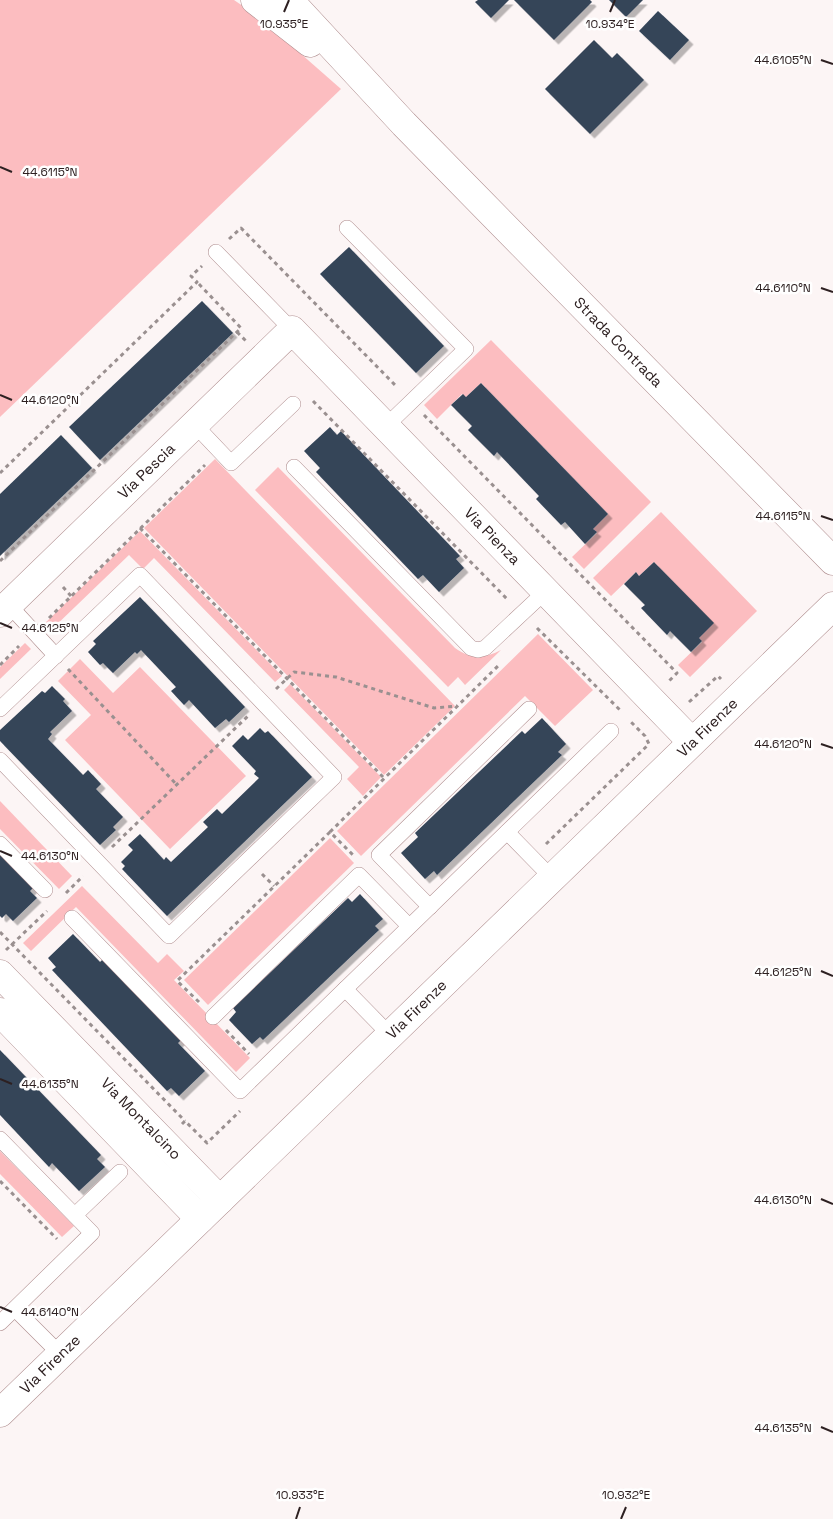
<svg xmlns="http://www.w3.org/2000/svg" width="833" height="1519" font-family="'Space Grotesk',sans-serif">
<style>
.green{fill:#fcbdc0}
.building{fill:#344559;filter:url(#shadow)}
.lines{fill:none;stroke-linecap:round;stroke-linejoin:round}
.service-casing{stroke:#af8d8e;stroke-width:16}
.minor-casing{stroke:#af8d8e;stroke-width:29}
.tertiary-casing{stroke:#af8d8e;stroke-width:29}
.path{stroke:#9a9090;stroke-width:3;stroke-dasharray:4 4;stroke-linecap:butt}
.service{stroke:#fff;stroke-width:15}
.minor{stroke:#fff;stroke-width:28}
.tertiary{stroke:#fff;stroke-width:28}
.ticks{fill:none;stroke:#2d2021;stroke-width:2}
.labels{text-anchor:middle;stroke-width:5;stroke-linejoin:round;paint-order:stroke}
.street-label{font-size:15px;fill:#2d2021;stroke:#fff}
.ticks-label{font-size:12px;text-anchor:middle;fill:#2d2021;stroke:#fff;stroke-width:5;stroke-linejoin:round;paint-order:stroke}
</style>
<defs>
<filter id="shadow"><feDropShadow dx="4.5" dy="4.5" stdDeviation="0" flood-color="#0004"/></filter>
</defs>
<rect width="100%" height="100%" fill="#fcf5f5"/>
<g class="green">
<path d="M0,0H234L259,17L341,89L0,417Z"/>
<path d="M491,340L651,502L584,569L572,557L597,533L593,529L608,514L481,383L466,397L462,394L437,419L424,405Z"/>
<path d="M215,459L455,706L384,775L144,528Z"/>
<path d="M278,467L455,648C470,659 485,659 501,650L465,685L458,677L448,687L255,490Z"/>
<path d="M661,512L757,611L690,677L678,665L702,642L699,638L713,623L654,562L639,576L636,572L611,596L593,578Z"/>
<path d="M140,531L282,676L275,682L154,558L143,569L129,555L49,632L42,626Z"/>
<path d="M538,634L593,690L555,726L525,696L361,856L337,831Z"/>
<path d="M25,643L31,649L0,679V667Z"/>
<path d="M80,659L113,693L140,667L246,776L170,849L65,740L91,715L58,681Z"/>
<path d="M290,684L381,777L363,796L347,779L359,767L284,690Z"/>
<path d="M0,801L72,876L59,889L0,829Z"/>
<path d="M330,838L354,863L208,1005L184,980Z"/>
<path d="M82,886L158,963L167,954L184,971L174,980L250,1058L236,1072L76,907L31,951L23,943Z"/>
<path d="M0,1151L74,1226L62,1237L0,1174Z"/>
</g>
<g class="building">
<path d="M478,0H509L491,18L475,2Z"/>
<path d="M514,0H590L592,2L554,40Z"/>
<path d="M609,0H643L626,17Z"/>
<path d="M658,11L689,40L670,60L639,31Z"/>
<path d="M594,40L612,58L617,53L644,80L590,134L545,89Z"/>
<path d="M349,247L444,346L416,373L320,274Z"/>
<path d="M202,301L233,333L100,460L69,427Z"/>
<path d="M481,383L608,514L593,529L597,532L585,544L565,522L561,525L536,499L539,496L497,452L494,456L468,430L472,426L451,405L463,394L466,397Z"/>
<path d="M330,427L337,435L341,431L460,556L456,559L464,568L439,592L423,575L418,579L316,472L320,468L304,451Z"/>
<path d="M61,435L92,468L0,556V494Z"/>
<path d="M654,562L714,623L699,638L702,641L691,652L670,631L667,635L641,608L645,605L624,584L636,572L639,576Z"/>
<path d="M140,597L245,707L229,722L226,719L215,728L189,700L184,705L171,691L176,687L141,650L137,654L135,652L113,673L103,663L100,665L88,652L96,644L93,641Z"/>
<path d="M52,686L65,699L63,701L72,711L50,732L52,734L48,739L83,775L88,770L101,784L96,789L123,817L113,827L116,830L100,845L0,741V730L42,691L45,693Z"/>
<path d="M542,718L566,744L558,752L562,755L437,875L434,871L425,879L401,853L418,837L415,833L522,731L525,734Z"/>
<path d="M260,728L265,733L268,731L312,777L167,916L122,869L125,866L121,862L133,850L128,845L140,834L164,860L166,857L171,862L208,827L203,822L217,809L222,814L259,778L254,774L256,771L232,746L243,735L248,740Z"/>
<path d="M0,852L34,887L30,891L37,898L13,921L6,914L2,918L0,916Z"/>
<path d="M360,894L383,919L375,926L379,930L263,1040L260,1037L252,1044L229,1020L236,1012L233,1008L348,898L352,902Z"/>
<path d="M73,934L100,962L103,959L181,1040L178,1043L205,1071L179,1096L171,1088L167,1091L52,970L56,967L48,958Z"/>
<path d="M0,1050L101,1155L97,1159L105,1167L79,1191L52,1163L49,1167L0,1115Z"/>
</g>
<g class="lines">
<defs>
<g id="service">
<path d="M347,228L466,349L386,426"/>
<path d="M216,252L292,330"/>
<path d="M194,424L231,463L293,404"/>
<path d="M294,467L471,648L478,650L485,648L546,591"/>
<path d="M9,605L56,656"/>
<path d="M0,709L140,575L334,777L169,936L0,760"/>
<path d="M507,832L552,878"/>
<path d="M0,844L45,890"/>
<path d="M430,907L379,855L529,709"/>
<path d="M72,918L240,1091L611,731"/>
<path d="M345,989L390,1035"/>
<path d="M213,1017L359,875L409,926"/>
<path d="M0,1139L92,1233L0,1323"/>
<path d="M75,1215L120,1172"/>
<path d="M15,1309L60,1354"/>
</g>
<g id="minor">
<path id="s1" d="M0,613L292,330L692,742"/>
<path id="s2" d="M0,974L220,1200"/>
<path d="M0,1012L200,1219"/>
<path id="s3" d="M0,1413L833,606"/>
</g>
<g id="tertiary">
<path d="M255,0L310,43"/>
<path id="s4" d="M289,0L404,124L833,561"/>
</g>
</defs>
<use href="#service" class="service-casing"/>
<use href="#minor" class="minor-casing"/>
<use href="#tertiary" class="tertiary-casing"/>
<g class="path">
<path d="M229,239L241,228L397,387"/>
<path d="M237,332L246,341"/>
<path d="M313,401L508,600"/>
<path d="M424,415L677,673L668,682"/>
<path d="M0,473L197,282L191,276L202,266"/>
<path d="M140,528L384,778"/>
<path d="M0,561L241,328L197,282"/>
<path d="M63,587L71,596"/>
<path d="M49,618L205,465"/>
<path d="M537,628L622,712"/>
<path d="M0,665L19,646"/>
<path d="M68,669L177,785"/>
<path d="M276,689L294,672L336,677L434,708L457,706"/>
<path d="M689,702L718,676L721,679"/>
<path d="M330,832L500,664"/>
<path d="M546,844L649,744L645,736L630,721"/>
<path d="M112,847L248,716"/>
<path d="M262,874L274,886"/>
<path d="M66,893L83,876"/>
<path d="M0,932L185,1121"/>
<path d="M6,950L47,911"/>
<path d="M199,1002L177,981L330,832L354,856"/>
<path d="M226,1030L249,1054"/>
<path d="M182,1124L185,1121L207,1143L240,1111"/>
<path d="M0,1181L57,1239"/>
</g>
<use href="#service" class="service"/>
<use href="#minor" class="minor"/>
<use href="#tertiary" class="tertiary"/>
</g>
<path class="ticks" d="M284,12L289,0M610,12L615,0M821,60L833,64M0,167L12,172M821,288L833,292M0,395L12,400M821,516L833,520M0,623L12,628M821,744L833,748M0,851L12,856M821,971L833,976M0,1079L12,1084M821,1199L833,1204M0,1307L12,1312M821,1427L833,1432M296,1519L300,1507M621,1519L626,1507"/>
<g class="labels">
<g class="street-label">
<text dy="5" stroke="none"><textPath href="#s4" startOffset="475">Strada Contrada</textPath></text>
<text dy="5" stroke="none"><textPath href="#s1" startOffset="204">Via Pescia</textPath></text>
<text dy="5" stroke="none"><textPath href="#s1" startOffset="694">Via Pienza</textPath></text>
<text dy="5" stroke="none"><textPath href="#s3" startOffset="985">Via Firenze</textPath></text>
<text dy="5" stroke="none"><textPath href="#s3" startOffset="580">Via Firenze</textPath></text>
<text dy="5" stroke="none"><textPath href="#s2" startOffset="202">Via Montalcino</textPath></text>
<text dy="5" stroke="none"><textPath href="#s3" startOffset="70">Via Firenze</textPath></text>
</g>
</g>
<g class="ticks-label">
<text x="284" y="28">10.935°E</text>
<text x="610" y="28">10.934°E</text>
<text x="783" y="64">44.6105°N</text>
<text x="50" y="176">44.6115°N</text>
<text x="783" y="292">44.6110°N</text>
<text x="50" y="404">44.6120°N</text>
<text x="783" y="520">44.6115°N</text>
<text x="50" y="632">44.6125°N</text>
<text x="783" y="748">44.6120°N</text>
<text x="50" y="860">44.6130°N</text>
<text x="783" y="976">44.6125°N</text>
<text x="50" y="1088">44.6135°N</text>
<text x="783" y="1204">44.6130°N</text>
<text x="50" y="1316">44.6140°N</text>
<text x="783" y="1432">44.6135°N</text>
<text x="300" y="1499">10.933°E</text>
<text x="626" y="1499">10.932°E</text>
</g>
</svg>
